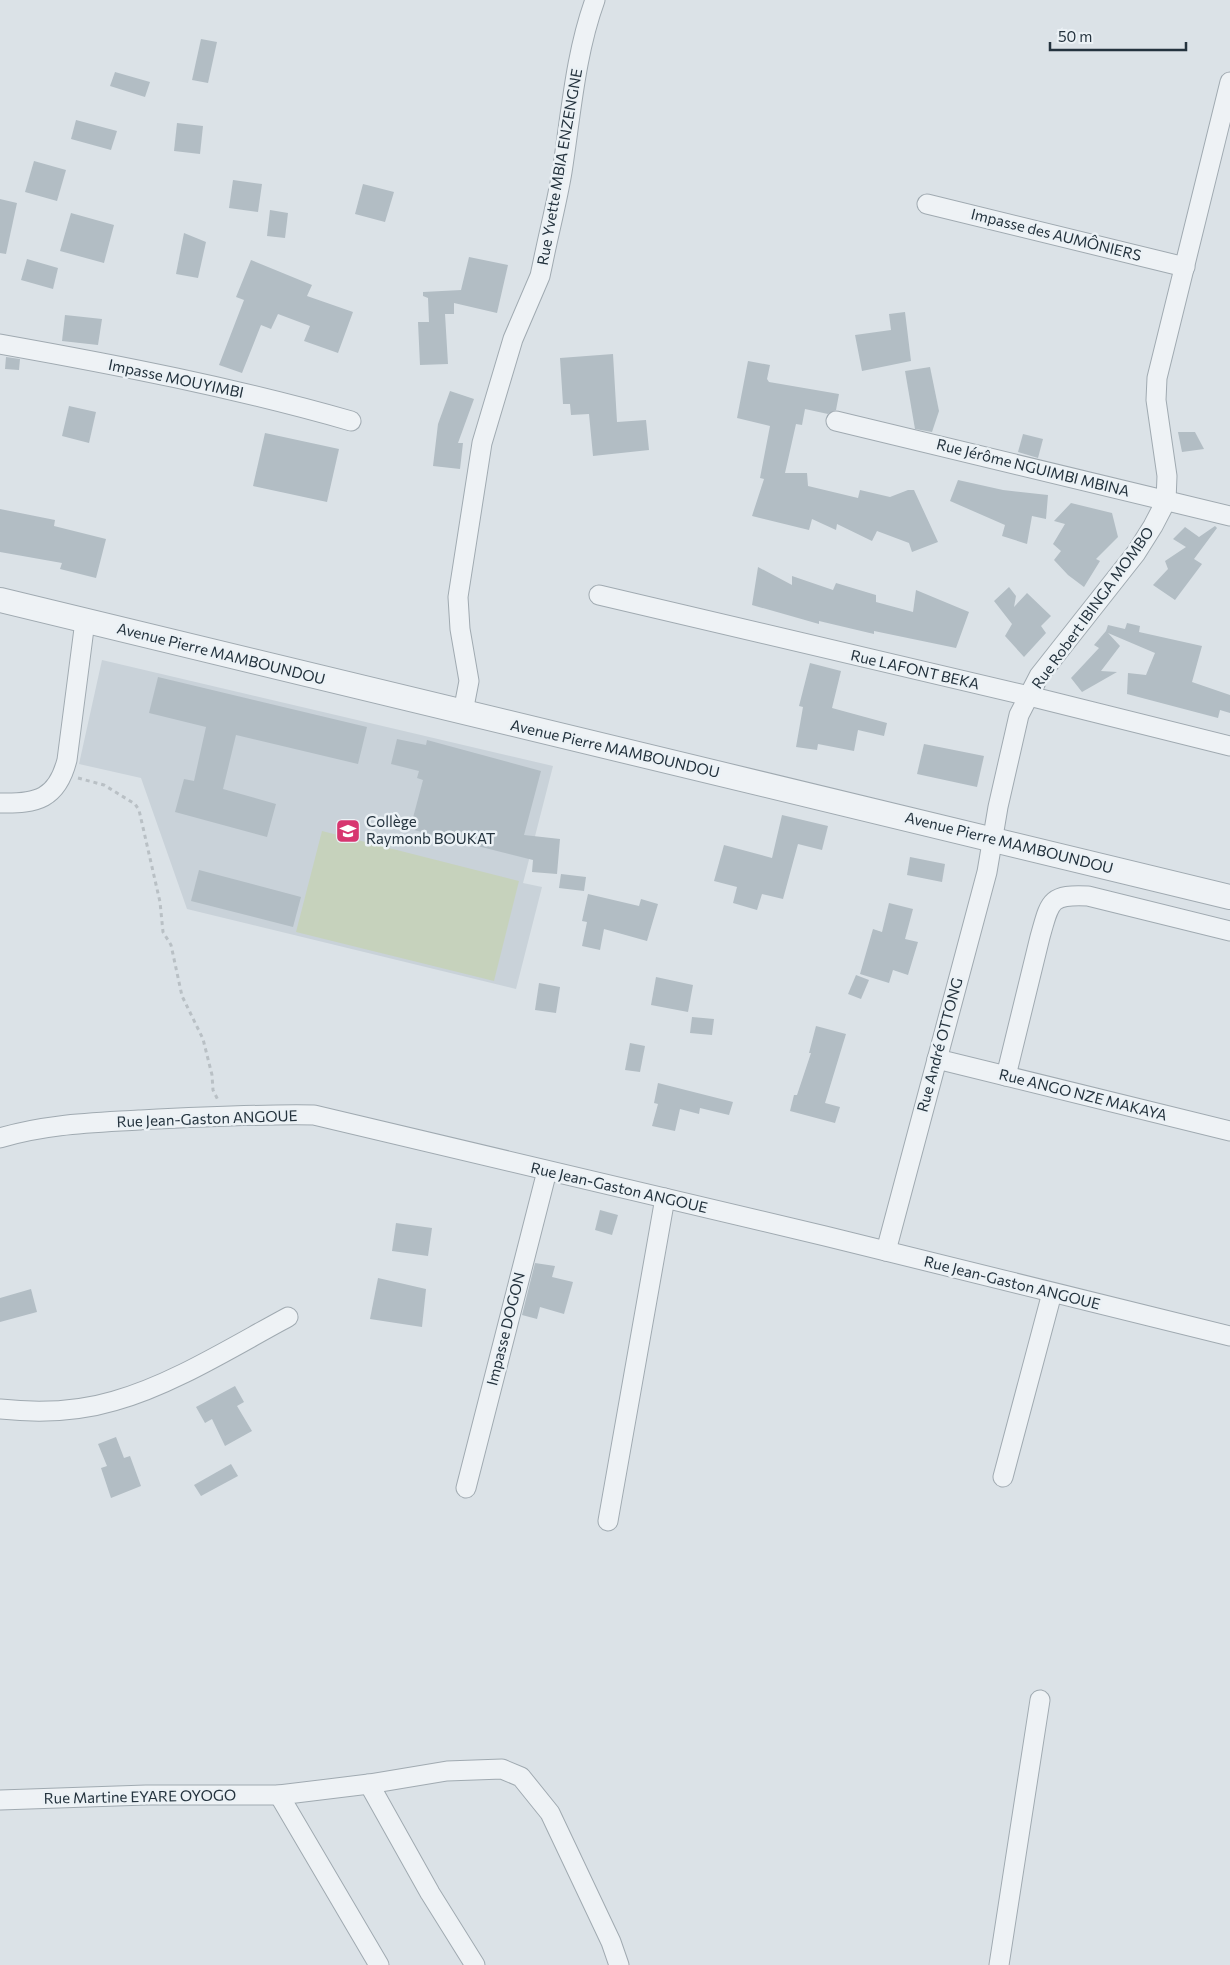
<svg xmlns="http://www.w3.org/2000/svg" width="1230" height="1965" font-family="Commissioner,sans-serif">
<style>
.built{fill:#c9d2d9}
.green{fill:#c6d2bc}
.building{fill:#b2bdc4}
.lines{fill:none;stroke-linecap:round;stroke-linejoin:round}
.minor-casing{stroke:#a0aab1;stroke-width:21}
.tertiary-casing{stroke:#a0aab1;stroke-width:26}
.path{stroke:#b9c0c5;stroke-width:3;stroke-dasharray:4 4;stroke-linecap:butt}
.minor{stroke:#eef2f5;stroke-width:19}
.tertiary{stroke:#eef2f5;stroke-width:24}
.labels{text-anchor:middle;stroke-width:5;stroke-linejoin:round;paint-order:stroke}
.street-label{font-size:15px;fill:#24333e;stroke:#ebf1f5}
.poi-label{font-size:15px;fill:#24333e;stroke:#ebf1f5;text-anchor:start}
</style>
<rect width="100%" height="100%" fill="#dbe2e7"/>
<path class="built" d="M102,660L553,766L523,883L542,887L516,989L187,909L141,778L79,764Z"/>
<path class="green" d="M322,831L519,881L494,981L296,932Z"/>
<g class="building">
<path d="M201,39L217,42L208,83L192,80Z"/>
<path d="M115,72L150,82L145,97L110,86Z"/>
<path d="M76,120L117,131L111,150L71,139Z"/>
<path d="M177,123L203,126L200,154L174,151Z"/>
<path d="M34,161L66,170L57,201L25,192Z"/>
<path d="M233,180L262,184L258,212L229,208Z"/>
<path d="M363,184L394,192L385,222L355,214Z"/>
<path d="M0,199L17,203L6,254L0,253Z"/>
<path d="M270,210L288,213L285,238L267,236Z"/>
<path d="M71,213L114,225L104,263L60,251Z"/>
<path d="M184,233L206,242L198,278L176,274Z"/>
<path d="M469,257L508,265L497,313L454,303V314H445L448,364L420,365L418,322H429L428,298L423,296V292L461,290Z"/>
<path d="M27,259L58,268L53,289L21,280Z"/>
<path d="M251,260L312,285L307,296L353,312L338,353L304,341L310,326L278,314L271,329L261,325L242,373L219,365L244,300L236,297Z"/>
<path d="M905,312L911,361L862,371L855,335L891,330L889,314Z"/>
<path d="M65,315L102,319L98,345L62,341Z"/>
<path d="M613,354L617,422L646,420L649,450L593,456L589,414L571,415L570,404H563L560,358Z"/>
<path d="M6,357L20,359L19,370L5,369Z"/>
<path d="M748,361L770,365L767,379L769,382L839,394L836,410L828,414L805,409L802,425L796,424L785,473H807L808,486L858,498L860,490L890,497L908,490H914L938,542L912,552L909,543L877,531L872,541L837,524L836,530L812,519L809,530L752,516L764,479L760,478L770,426L737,418Z"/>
<path d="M930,367L939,411L932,432L915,429L905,371Z"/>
<path d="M450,391L474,399L458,443H463L460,469L433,466L438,424Z"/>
<path d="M69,406L96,412L89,443L62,436Z"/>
<path d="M1178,432H1195L1204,449L1182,452Z"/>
<path d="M265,433L339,449L327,502L253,486Z"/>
<path d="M1023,434L1043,439L1038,458L1018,452Z"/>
<path d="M958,480L1003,490L1048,495L1046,519L1032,516L1027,544L1002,536L1005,525L950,501Z"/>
<path d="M1071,503L1112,513L1118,537L1096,559L1100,561L1084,587L1068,575L1054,560L1061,551L1053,544L1065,524L1054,521Z"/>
<path d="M0,509L55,520L54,526L106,539L96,578L60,569L62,563L0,552Z"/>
<path d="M1215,526L1217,528L1194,559L1202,564L1175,600L1153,585L1168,569L1165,561L1186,547L1173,539L1185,527L1199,537Z"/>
<path d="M758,567L792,585V576L833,590L836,583L876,595V602L913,612L916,590L969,612L956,648L874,631V634L819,621V624L752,605Z"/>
<path d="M1009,587L1016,596L1014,607L1027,593L1051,616L1041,626L1046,633L1024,657L1005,636L1012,624L994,601Z"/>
<path d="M1127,623L1140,626L1139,632L1202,646L1192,682L1230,695V713L1220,710L1218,718L1127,694L1128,673L1146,675L1155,653L1108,633L1120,646L1101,671L1117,672L1082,692L1071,678L1099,648L1094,645L1106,631L1108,625L1125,629Z"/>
<path d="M810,663L841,671L832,708L887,723L884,736L858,730L854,751L818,744L817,750L796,747L803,707L799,706Z"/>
<path d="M158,677L367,727L358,764L236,735L223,789L276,804L267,837L175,812L184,779L194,781L206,727L149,713Z"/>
<path d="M397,739L426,745L427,740L541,771L524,835L560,839L557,874L532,872L533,860L410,829L423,780L417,778L419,771L391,764Z"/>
<path d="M924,744L984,756L977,787L917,774Z"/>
<path d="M782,815L828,826L822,850L798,844L783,899L762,894L757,910L733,903L737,887L714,881L724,845L772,858Z"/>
<path d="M910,857L945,864L942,882L907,875Z"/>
<path d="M199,870L301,897L293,927L191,901Z"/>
<path d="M561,874L586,877L584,891L559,888Z"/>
<path d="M588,894L639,906L641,899L658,904L647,941L604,929L600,950L582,946L587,922L582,921Z"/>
<path d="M889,903L913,909L905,939L918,942L908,975L893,970L889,983L860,974L873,929L882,932Z"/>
<path d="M856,975L869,980L861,999L848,994Z"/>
<path d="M656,977L693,985L688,1012L651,1005Z"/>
<path d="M539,983L560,987L556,1013L535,1010Z"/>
<path d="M692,1017L714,1019L712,1035L690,1033Z"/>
<path d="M816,1026L846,1034L825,1103L840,1107L835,1123L790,1111L794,1095H797L811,1053H809Z"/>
<path d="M630,1043L645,1046L640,1072L625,1070Z"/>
<path d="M658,1083L733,1102L729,1115L700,1108L699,1114L680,1109L675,1131L652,1126L658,1104L654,1103Z"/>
<path d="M600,1210L618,1215L612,1235L595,1230Z"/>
<path d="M396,1223L432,1228L428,1256L392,1251Z"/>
<path d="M535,1263L555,1266L552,1277L573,1282L564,1314L540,1307L537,1319L522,1315Z"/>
<path d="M378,1278L426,1289L422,1327L370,1319Z"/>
<path d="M31,1289L37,1312L0,1322V1298Z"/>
<path d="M235,1386L244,1402L237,1406L252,1431L225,1446L212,1419L205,1423L196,1407Z"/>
<path d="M116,1437L124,1458L130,1456L141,1486L111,1498L101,1468L107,1466L98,1444Z"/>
<path d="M231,1464L238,1476L201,1496L194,1485Z"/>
</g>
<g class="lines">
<defs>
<g id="minor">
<path d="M927,204L1185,267"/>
<path d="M0,344C118,365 236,388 351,421"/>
<path d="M836,421L1230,516"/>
<path d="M599,595L1029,696L1230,746"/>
<path d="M463,712L469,681L460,629L458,597L482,443L513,339L540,276L543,262C549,232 557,202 562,172C571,115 575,55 595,0"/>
<path d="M0,803C37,804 57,799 67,760L85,621"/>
<path d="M937,1059L1230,1131"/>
<path d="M1006,1076L1040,937C1050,902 1049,894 1088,896L1230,931"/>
<path d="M0,1138C46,1124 92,1123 139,1120C198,1117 256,1114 314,1115L825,1236L1230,1336"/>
<path d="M886,1251L987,872L998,807L1019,715L1039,676L1136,553L1153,526L1166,501L1167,476L1156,400L1157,378L1230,82"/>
<path d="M0,1409C37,1413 77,1412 114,1401C172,1385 234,1346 288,1317"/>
<path d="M1003,1477L1052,1293"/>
<path d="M466,1488L547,1171"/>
<path d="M608,1521L665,1198"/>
<path d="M369,1784L430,1893L475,1965"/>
<path d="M279,1795L379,1965"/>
<path d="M0,1800L146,1795H279L369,1784L447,1771L502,1769L521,1777L550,1813L611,1942L619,1965"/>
<path d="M999,1965L1040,1700"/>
</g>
<path id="tertiary" d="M0,600L1230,897"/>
</defs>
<use href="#minor" class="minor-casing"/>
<use href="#tertiary" class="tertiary-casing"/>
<path class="path" d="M78,778L104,785L135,804L139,810L160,902L163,932L171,945L182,996L203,1039L212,1075L213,1090L218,1100"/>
<use href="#minor" class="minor"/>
<use href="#tertiary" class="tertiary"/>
</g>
<defs>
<symbol id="school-square" viewBox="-11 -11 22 22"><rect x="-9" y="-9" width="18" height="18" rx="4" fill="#d73670" stroke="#ebf1f5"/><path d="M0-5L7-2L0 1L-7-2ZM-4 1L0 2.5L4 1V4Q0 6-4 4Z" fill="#fff"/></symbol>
</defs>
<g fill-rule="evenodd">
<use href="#school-square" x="334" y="817" width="28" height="28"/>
</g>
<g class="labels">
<g class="street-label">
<text transform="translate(560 167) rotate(-80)" y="5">Rue Yvette MBIA ENZENGNE</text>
<text transform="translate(1056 235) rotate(14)" y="5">Impasse des AUMÔNIERS</text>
<text transform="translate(176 379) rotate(12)" y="5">Impasse MOUYIMBI</text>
<text transform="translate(1033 468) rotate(14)" y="5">Rue Jérôme NGUIMBI MBINA</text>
<text transform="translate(1093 608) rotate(-54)" y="5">Rue Robert IBINGA MOMBO</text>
<text transform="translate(221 654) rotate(14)" y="5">Avenue Pierre MAMBOUNDOU</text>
<text transform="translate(915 670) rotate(13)" y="5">Rue LAFONT BEKA</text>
<text transform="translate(615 749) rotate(13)" y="5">Avenue Pierre MAMBOUNDOU</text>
<text transform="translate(1009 843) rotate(14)" y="5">Avenue Pierre MAMBOUNDOU</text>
<text transform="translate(940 1045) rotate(-75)" y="5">Rue André OTTONG</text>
<text transform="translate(1083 1095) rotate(14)" y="5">Rue ANGO NZE MAKAYA</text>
<text transform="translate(207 1119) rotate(-2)" y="5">Rue Jean-Gaston ANGOUE</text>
<text transform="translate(619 1188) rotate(13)" y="5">Rue Jean-Gaston ANGOUE</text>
<text transform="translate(1012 1283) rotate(14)" y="5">Rue Jean-Gaston ANGOUE</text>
<text transform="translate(506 1329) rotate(-76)" y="5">Impasse DOGON</text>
<text transform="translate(140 1797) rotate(-1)" y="5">Rue Martine EYARE OYOGO</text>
</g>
<g class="poi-label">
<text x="366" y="827">Collège<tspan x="366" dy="17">Raymonb BOUKAT</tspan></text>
</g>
</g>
<path d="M1050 42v8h136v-8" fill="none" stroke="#24333e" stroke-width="2.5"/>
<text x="1058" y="42" font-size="15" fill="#24333e" stroke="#ebf1f5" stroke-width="4" paint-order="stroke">50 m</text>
</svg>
